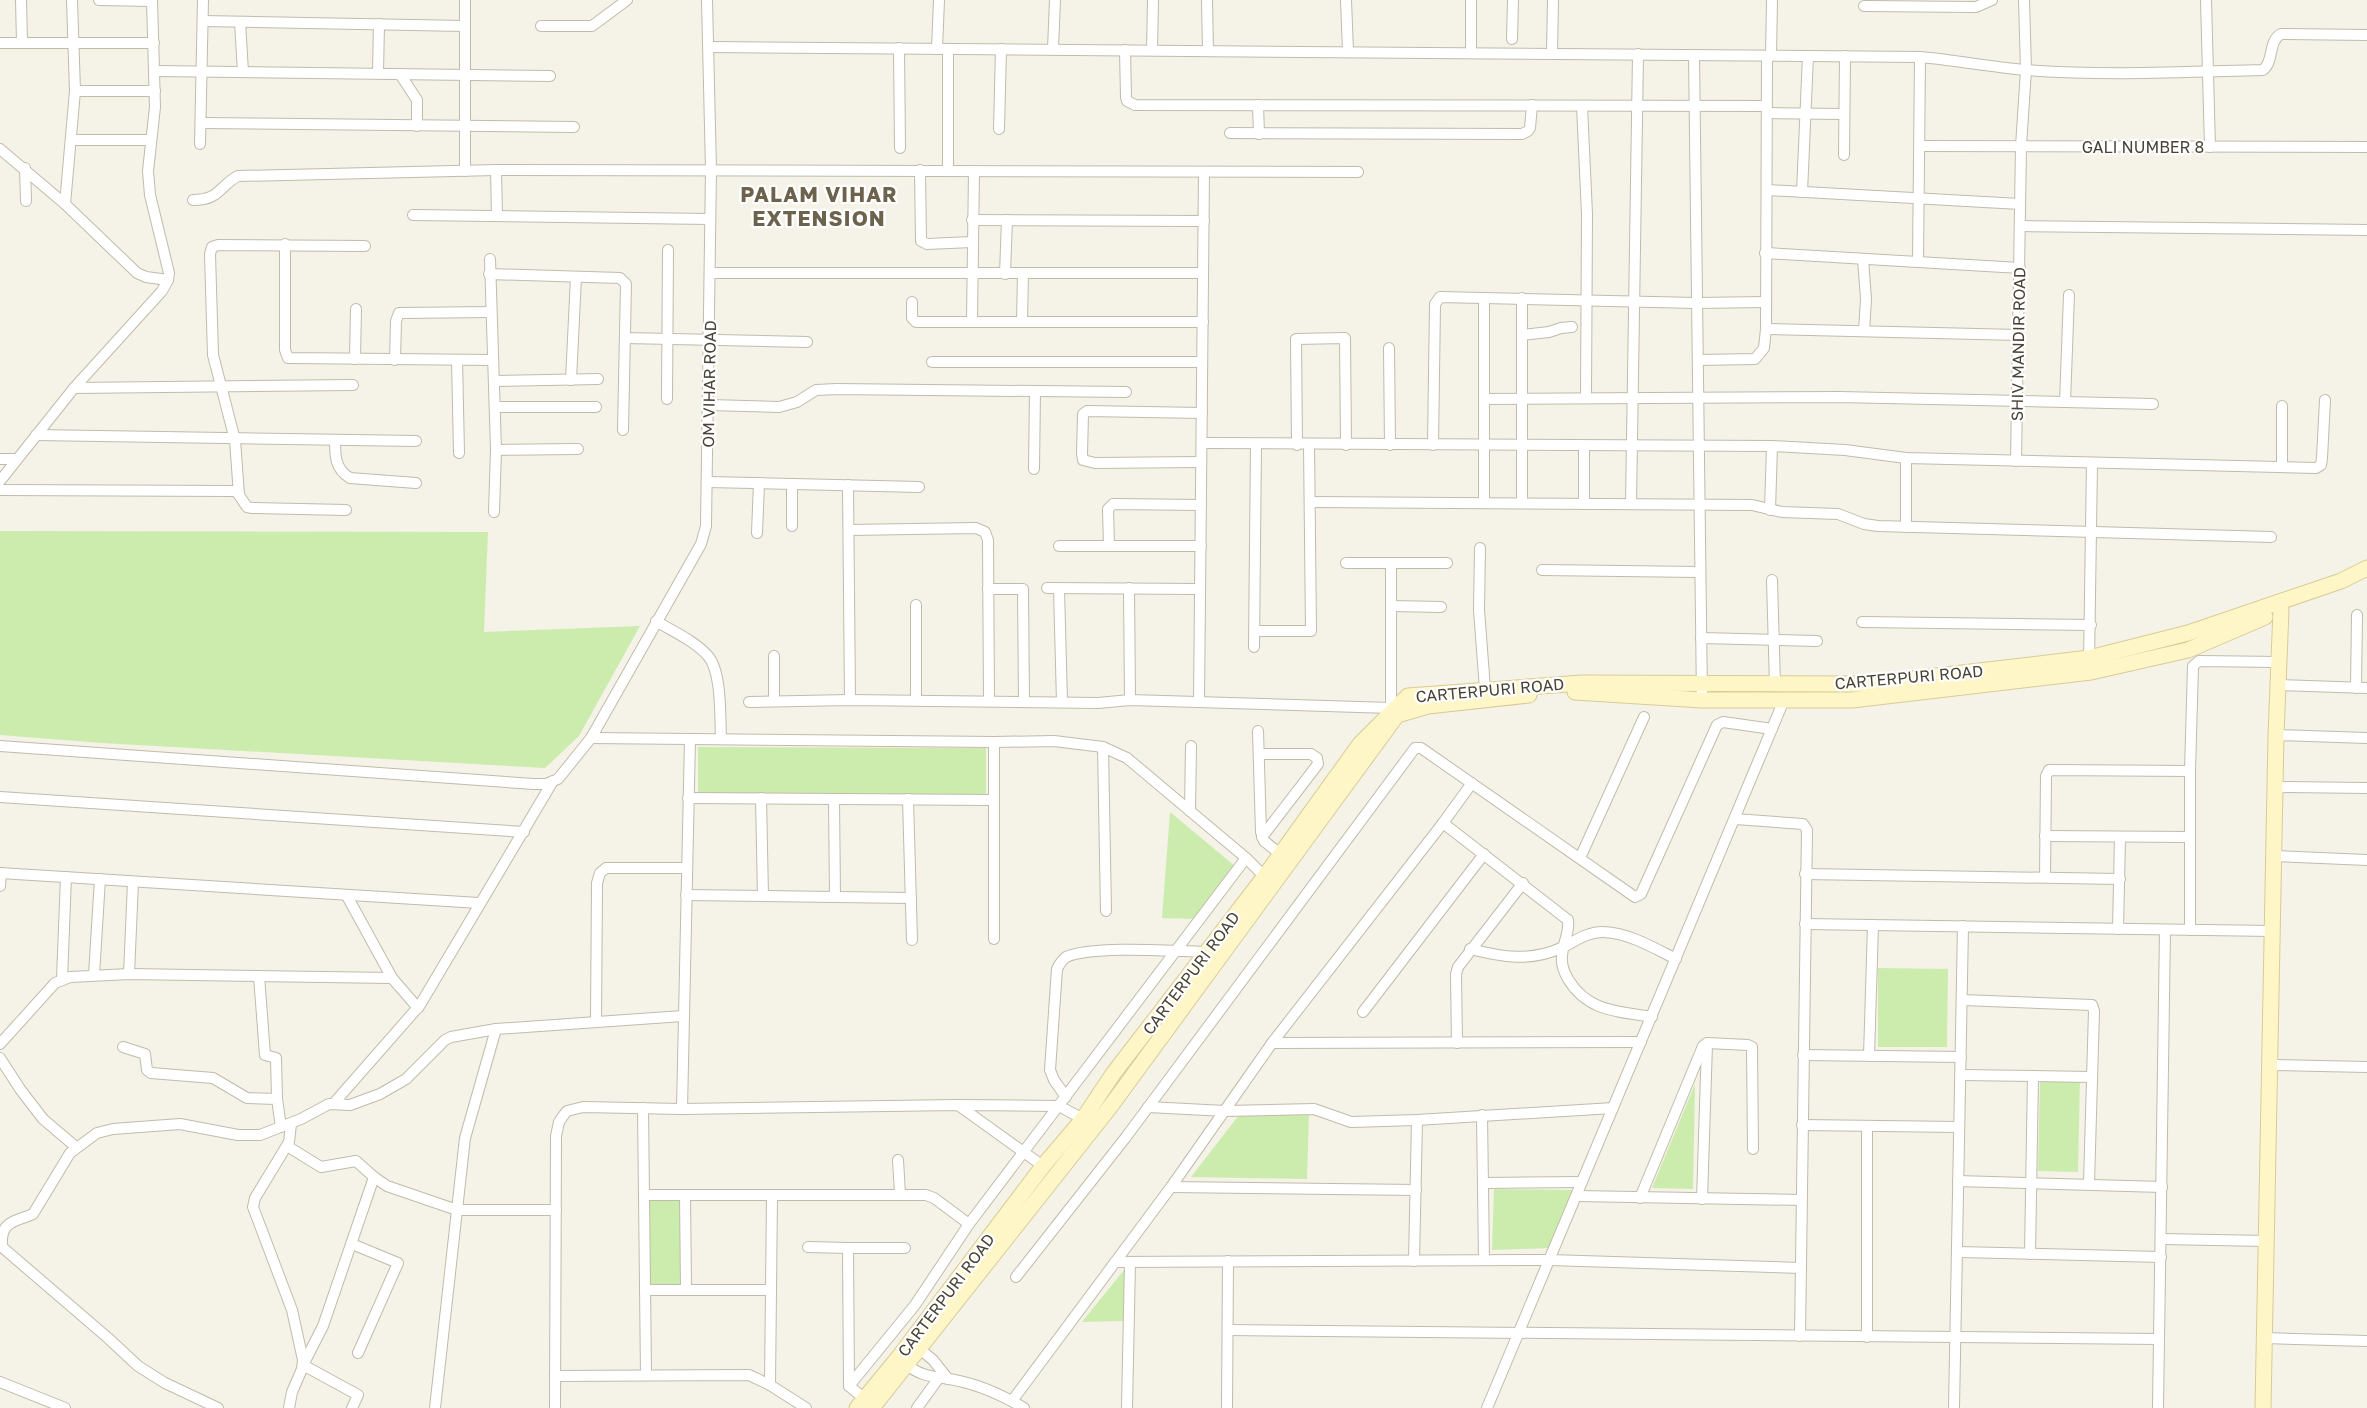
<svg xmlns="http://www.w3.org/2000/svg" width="2367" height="1408" font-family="'Golos Text',sans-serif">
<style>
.green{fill:#ccecae}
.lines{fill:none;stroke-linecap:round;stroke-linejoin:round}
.street-casing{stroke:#c1bbaa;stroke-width:12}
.secondary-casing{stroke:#d9cb95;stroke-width:17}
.street{stroke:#fff;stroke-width:10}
.secondary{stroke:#fff6c8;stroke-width:15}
.labels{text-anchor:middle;stroke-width:4.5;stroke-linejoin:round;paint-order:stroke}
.street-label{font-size:16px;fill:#494336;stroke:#fff}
.district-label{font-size:21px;font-weight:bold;letter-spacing:1px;fill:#6d624c;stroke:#fff}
</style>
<rect width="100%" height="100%" fill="#f5f2e8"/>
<g class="green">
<path d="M0,531L488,532L484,632L640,626L579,736L545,768L102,743L0,735Z"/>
<path d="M698,747L986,748V794H698Z"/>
<path d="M1170,812L1236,867L1197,919L1162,918Z"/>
<path d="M1878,968L1948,969L1947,1047H1878Z"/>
<path d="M2040,1081H2080L2078,1172L2038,1171Z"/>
<path d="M1695,1084L1693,1189L1652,1188Z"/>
<path d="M1309,1114L1307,1179L1191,1177L1239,1115Z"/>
<path d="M1494,1189L1577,1190L1551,1248L1492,1250Z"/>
<rect x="650" y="1201" width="30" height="83"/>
<path d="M1124,1270V1321L1082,1322Z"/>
</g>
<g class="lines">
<defs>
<g id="street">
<path d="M21,0L22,42"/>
<path d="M99,0L152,1"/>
<path d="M465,0V171"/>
<path d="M1207,0L1208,51"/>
<path d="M1346,0L1348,51"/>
<path d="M2206,0L2210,147"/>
<path d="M1864,6L1976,7L1992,0"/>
<path d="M203,21L465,26"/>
<path d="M240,22L243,72"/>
<path d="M541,26H592L627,0"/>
<path d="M1512,39L1513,0"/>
<path d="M0,43H154"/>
<path d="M709,47L1920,57C1955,60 1990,67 2026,70C2104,76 2184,72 2263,70C2274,62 2268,41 2281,34L2367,35"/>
<path d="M899,48L900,148"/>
<path d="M937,49L939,0"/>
<path d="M948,49V171"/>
<path d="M1053,49L1055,0"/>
<path d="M1125,50L1126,97L1127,101L1135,105L1767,106"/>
<path d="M1152,50L1153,0"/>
<path d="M1471,52V0"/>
<path d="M1552,53L1553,0"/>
<path d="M1694,55L1702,700"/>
<path d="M1771,56L1772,0"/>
<path d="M155,71L550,76"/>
<path d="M378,73L379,24"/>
<path d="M400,74L417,100V126"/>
<path d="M75,91H155"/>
<path d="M1258,105L1259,134"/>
<path d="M1582,106L1587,214L1586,398"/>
<path d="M1767,113L1844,114"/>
<path d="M201,123L574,127"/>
<path d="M999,129L1001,49"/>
<path d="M1230,133L1522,134L1528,131L1530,128L1532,105"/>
<path d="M71,140H150"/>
<path d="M200,144L203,0"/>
<path d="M1920,146L2367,147"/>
<path d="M0,149L65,204L137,273L146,277L168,280"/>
<path d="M1844,155L1845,56"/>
<path d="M25,168L26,201"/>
<path d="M496,170L497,216"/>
<path d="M920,170L921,241L927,244L972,242"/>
<path d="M1767,190L2020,204"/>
<path d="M1802,192L1808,56"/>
<path d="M193,200C220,200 219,186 238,176L496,170L1358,172"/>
<path d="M65,204L75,91L72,0"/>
<path d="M413,215L710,219"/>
<path d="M972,220L1204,221"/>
<path d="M2020,226L2367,230"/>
<path d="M285,244V350L288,358L493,360"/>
<path d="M1765,253L2020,268"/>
<path d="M490,259L496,450L494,512"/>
<path d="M1863,259L1866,299L1864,331"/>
<path d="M1918,262L1920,57"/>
<path d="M710,273H1203"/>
<path d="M489,274L620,278L626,284L623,430"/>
<path d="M1005,274L1007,220"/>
<path d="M1522,298V503"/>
<path d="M912,302V318L916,322H1203"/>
<path d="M972,321L974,171"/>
<path d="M1022,321L1023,273"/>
<path d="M1766,329L2019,335"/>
<path d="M1522,335L1549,332L1561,328L1572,327"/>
<path d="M625,338L807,342"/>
<path d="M1389,348L1390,445"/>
<path d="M355,359L356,309"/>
<path d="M395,360L396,321L399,313L491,312"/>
<path d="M457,360L459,453"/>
<path d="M1698,360L1755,359L1764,348L1766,329L1767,56"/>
<path d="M932,362H1202"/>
<path d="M571,380L576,277"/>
<path d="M494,381L598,379"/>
<path d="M74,388L353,385"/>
<path d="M667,399L668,250"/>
<path d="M1484,399L1839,397L2153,404"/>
<path d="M2065,402L2069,295"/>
<path d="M709,405L779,407L797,402L816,390L836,389L1126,392"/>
<path d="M495,407H596"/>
<path d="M36,435L416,441"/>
<path d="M335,440C335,456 335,469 350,478L416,483"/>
<path d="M1202,443L1772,446L1845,450L1906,458L2316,468L2321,465L2322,458L2325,400"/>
<path d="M1297,445L1296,339L1345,338L1346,445"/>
<path d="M1433,445L1435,304L1440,297L1696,303L1766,302"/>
<path d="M1584,447V504"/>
<path d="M496,450L578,449"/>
<path d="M0,459H17"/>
<path d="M2016,461L2021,146L2026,70L2024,0"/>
<path d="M1201,462L1095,463L1083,460L1082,454L1083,414L1087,411L1202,413"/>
<path d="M2282,467V406"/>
<path d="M1034,469L1035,391"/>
<path d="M0,481L74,388L162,291L168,280L169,273L150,195L148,171L155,107L152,0"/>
<path d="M708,482L919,487"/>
<path d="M792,484V526"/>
<path d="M848,485L850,700"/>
<path d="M0,490L233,491L237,492L247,507L252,508L346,510"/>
<path d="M239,495L235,440L213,355L210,254L212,247L218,245L365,246"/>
<path d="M1310,502L1752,505L1782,512L1838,514L1864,524L1878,526L2271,537"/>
<path d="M1484,502V298"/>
<path d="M1631,504L1638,54"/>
<path d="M1770,510L1772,446"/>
<path d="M1906,527V458"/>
<path d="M849,530L976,528L985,532L988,540L989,701"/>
<path d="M757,533L759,483"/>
<path d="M1059,546H1201"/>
<path d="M1109,546L1108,509L1113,504L1201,505"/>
<path d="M1480,548L1479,610L1485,689L1489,695"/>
<path d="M1346,563H1447"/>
<path d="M1542,570L1699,572"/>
<path d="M1772,580L1775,685"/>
<path d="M1047,588L1200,589"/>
<path d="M1129,588L1130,700"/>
<path d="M988,589H1023L1024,702"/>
<path d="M1059,589L1062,702"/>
<path d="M916,605V700"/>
<path d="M1391,606L1441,607"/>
<path d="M656,621C672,631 695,641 708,656C722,672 720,718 721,739"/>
<path d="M1862,622L2091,625"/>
<path d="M1255,631H1311L1309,445"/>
<path d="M1701,638L1817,641"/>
<path d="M1254,647L1256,444"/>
<path d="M774,656V701"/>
<path d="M2089,662L2092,463"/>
<path d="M2277,685L2367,688"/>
<path d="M2356,688L2357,615"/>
<path d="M749,702L850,700L1098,703L1130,700L1391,708L1397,714"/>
<path d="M1199,702L1204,172"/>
<path d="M1391,708V563"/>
<path d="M1258,731L1261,832L1264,841L1284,857"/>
<path d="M2276,735L2367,738"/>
<path d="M591,738L994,742L1054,741L1103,747L1127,758L1246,858L1269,881"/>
<path d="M994,742V939"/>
<path d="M0,746L534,784H546L558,779L591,738L701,544L706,526L711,170L707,0"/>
<path d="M1103,747L1106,911"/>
<path d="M1259,754H1311L1317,758L1318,764L1262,837"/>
<path d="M2276,787L2367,788"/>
<path d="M0,797L524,832"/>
<path d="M688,798L994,800"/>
<path d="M761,798L763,896"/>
<path d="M834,799L835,897"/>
<path d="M908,799L912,940"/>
<path d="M1190,811L1191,746"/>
<path d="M1735,819L1803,824L1807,830L1800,1336"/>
<path d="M1443,823L1568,920C1570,933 1562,944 1562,957C1561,965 1564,972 1568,979C1588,1012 1617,1011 1652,1017"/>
<path d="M2045,836L2189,837"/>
<path d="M2274,856L2367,860"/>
<path d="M1580,858L1644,717"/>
<path d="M0,873L479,903"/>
<path d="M1805,874L2120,879"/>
<path d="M2045,877L2046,776L2049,770L2190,771"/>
<path d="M0,886L1,873"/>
<path d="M686,895L911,898"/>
<path d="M347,896L392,978L418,1008"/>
<path d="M1805,924L2273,931"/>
<path d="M2118,929L2120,837"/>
<path d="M2190,930V771L2193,666L2199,661L2278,662"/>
<path d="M1470,949C1502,957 1530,962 1561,948C1574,942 1588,931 1604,932C1629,933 1654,948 1676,959"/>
<path d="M129,974L133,882"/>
<path d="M94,975L100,879"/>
<path d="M259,976L265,1055L276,1058L277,1099"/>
<path d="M62,979L66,877"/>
<path d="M1962,1000L2092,1005L2094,1011L2089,1183"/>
<path d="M1363,1012L1484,854"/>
<path d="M596,1022L597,883L600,873L606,868H687"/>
<path d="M1272,1043L1641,1042"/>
<path d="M1457,1043L1456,974L1458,967L1523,883"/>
<path d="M0,1044L55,983L70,977L129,974L392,978"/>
<path d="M123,1047L145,1054L147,1070L151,1073L213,1078L247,1098L277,1099L281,1127"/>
<path d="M1803,1055L1961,1057"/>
<path d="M1869,1056L1873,925"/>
<path d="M0,1058L20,1089L43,1119L76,1147"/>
<path d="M2270,1065L2367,1067"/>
<path d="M1961,1075L2092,1077"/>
<path d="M1066,1097L1054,1080L1050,1070L1057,969C1059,965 1062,960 1066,957C1091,945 1176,951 1206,952"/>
<path d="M334,1103L420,1005L553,781"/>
<path d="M958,1105L1043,1166"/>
<path d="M1148,1107L1225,1111L1314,1109L1351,1122L1417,1120L1613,1108"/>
<path d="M643,1108L646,1375"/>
<path d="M682,1109L690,739"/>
<path d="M1482,1115L1484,1260"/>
<path d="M1802,1125L1959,1127"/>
<path d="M287,1146L321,1167L356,1161L374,1177L387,1186L457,1210H556"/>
<path d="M898,1160L900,1194"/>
<path d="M1958,1181L2162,1187"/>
<path d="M1485,1183L1582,1182"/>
<path d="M1171,1187L1416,1190"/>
<path d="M644,1195H926L934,1198L969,1224"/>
<path d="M685,1195L686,1290"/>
<path d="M1577,1196L1801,1200"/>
<path d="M1640,1198L1703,1046L1707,1043L1748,1045L1752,1047L1753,1149"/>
<path d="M1702,1199L1707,1044"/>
<path d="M2161,1239L2267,1241"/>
<path d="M352,1244L398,1263L358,1353"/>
<path d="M808,1247L848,1248"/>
<path d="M1958,1252L2161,1257"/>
<path d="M2030,1254L2033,1076"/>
<path d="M1414,1261L1417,1120"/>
<path d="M1115,1262L1550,1260L1801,1268"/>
<path d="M1016,1277L1126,1137L1415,748H1421L1635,897L1641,894L1717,725L1723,722L1772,729"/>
<path d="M645,1290H771"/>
<path d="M1228,1330L2159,1339"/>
<path d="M1867,1337V1127"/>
<path d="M2264,1338L2367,1341"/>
<path d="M916,1346L933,1360L948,1379"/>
<path d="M903,1362C920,1376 929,1376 949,1379C975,1383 1002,1395 1024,1408"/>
<path d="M555,1376L749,1375L770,1385L806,1408"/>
<path d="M0,1382L65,1408"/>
<path d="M770,1385L772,1195"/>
<path d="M849,1386L915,1305L969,1224L1246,858"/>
<path d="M849,1386L848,1248H905"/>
<path d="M849,1386L865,1399"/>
<path d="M1012,1401L1171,1187L1272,1043L1443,823L1472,783"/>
<path d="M218,1408L165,1383L138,1366L108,1338L2,1247C0,1220 15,1222 33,1214L70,1153L97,1133L113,1129L180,1124L238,1135H260L301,1119L329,1104L350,1105L380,1094L406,1079L445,1040L451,1037L496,1029L683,1016"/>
<path d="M289,1408L292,1392L302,1369L303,1360L292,1310L253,1207L255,1198L289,1142L291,1124"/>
<path d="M352,1408L358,1395L303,1365L323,1326L374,1177"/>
<path d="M435,1408L465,1138L496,1029"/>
<path d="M555,1408L556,1136L559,1122L563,1116L567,1111L583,1107L682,1109L958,1105L1059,1106L1083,1119"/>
<path d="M917,1408L938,1379"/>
<path d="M1127,1408L1130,1262"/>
<path d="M1227,1408L1228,1261"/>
<path d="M1487,1408L1784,700"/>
<path d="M1954,1408L1963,926"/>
<path d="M2158,1408L2165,930"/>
</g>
<g id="secondary">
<path d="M1575,692L1702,700H1852L2091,672L2188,650L2265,617"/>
<path d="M857,1408L898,1358L1043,1166L1083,1119L1113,1074L1265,876L1360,744L1408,696L1582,683L1868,684L2089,658L2188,633L2341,581L2367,568"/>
<path d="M872,1408L1110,1107L1397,715L1428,706L1529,695"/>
<path d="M2263,1408L2276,735L2281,610"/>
</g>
</defs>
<use href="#street" class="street-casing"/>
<use href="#secondary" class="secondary-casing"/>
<use href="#street" class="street"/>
<use href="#secondary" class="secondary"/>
</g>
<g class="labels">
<g class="street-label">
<text x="2143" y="153">GALI NUMBER 8</text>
<text transform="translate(2018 344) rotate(-89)" y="6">SHIV MANDIR ROAD</text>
<text transform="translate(709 384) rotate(-89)" y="6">OM VIHAR ROAD</text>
<text transform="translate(1909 677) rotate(-5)" y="6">CARTERPURI ROAD</text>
<text transform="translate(1490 690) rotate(-5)" y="6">CARTERPURI ROAD</text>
<text transform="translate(1191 973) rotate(-53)" y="6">CARTERPURI ROAD</text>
<text transform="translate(946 1295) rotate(-53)" y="6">CARTERPURI ROAD</text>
</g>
<g class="district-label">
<text x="819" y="202">PALAM VIHAR<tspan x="819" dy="24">EXTENSION</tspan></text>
</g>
</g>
</svg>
